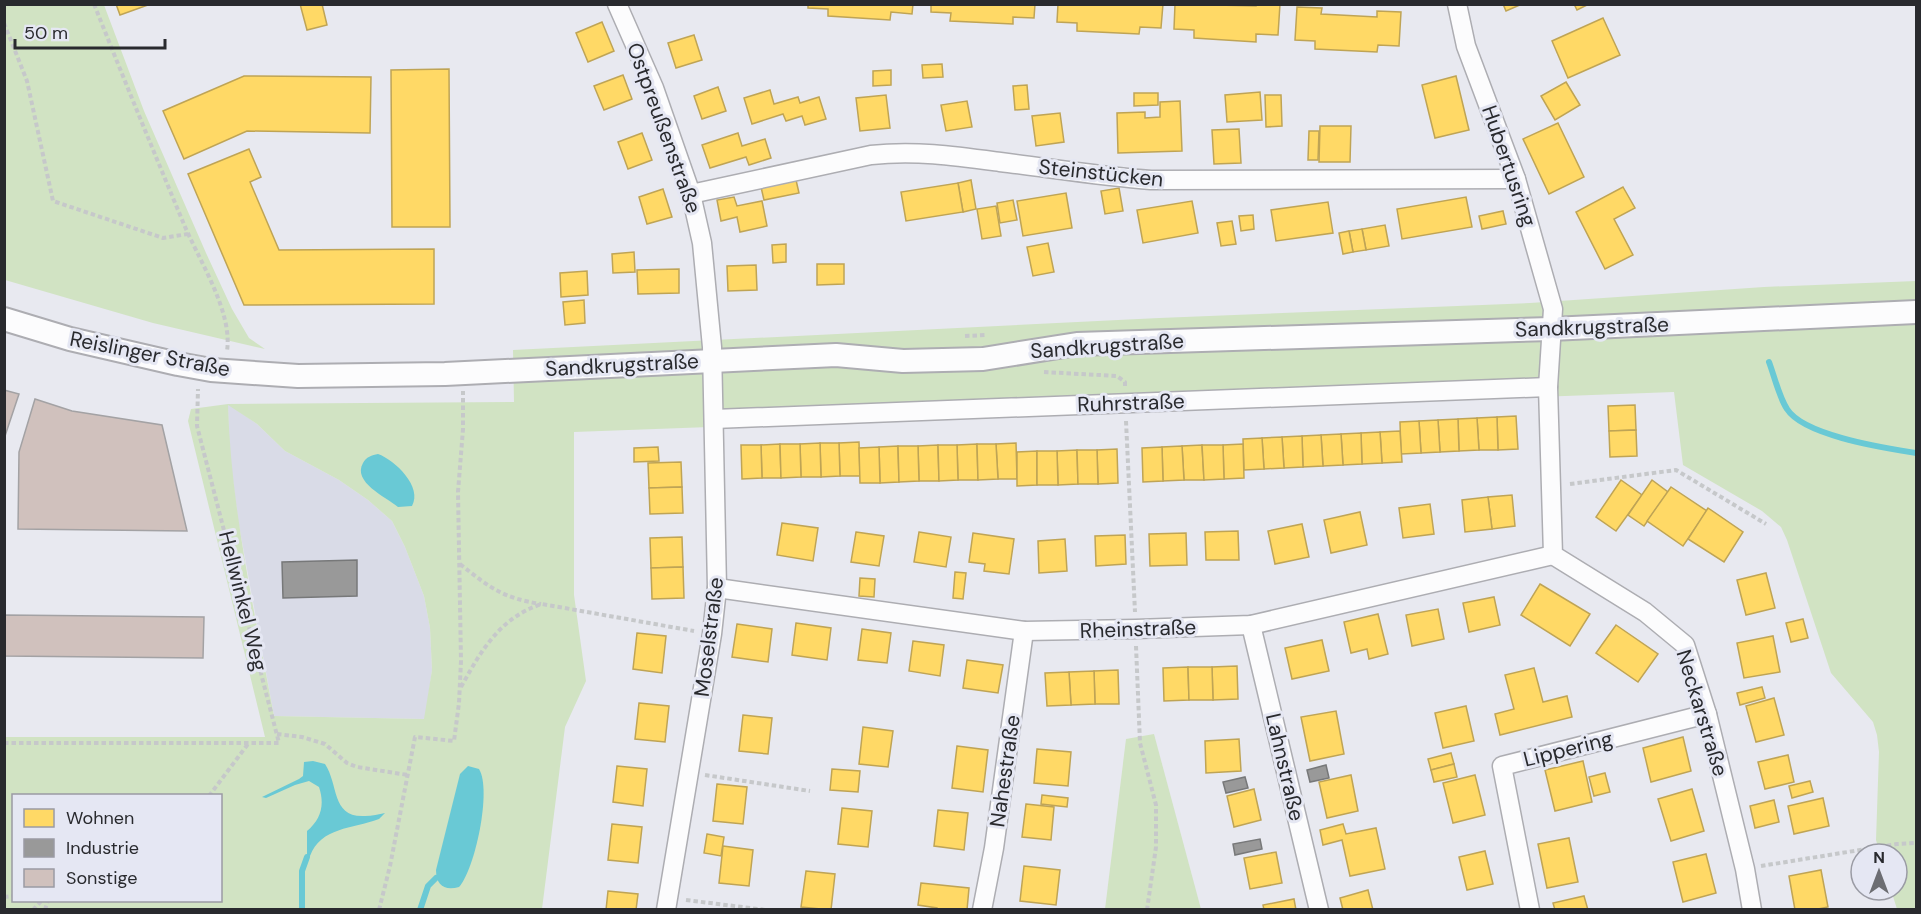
<svg xmlns="http://www.w3.org/2000/svg" width="1921" height="914" font-family="'DM Sans',sans-serif">
<style>
.built{fill:#d9dbe7}
.green{fill:#d1e3c3;fill-rule:evenodd}
.water{fill:#69c9d5}
.homes{fill:#ffd966;stroke:#bfa455;stroke-width:1.5}
.industry{fill:#999;stroke:#777879;stroke-width:1.5}
.lines{fill:none;stroke-linecap:round;stroke-linejoin:round}
.stream{stroke:#69c9d5;stroke-width:6}
.building{fill:#d0c1bd;stroke:#a3a2a4;stroke-width:1.5}
.minor-casing{stroke:#adadb2;stroke-width:21}
.tertiary-casing{stroke:#adadb2;stroke-width:26}
.path{stroke:#c6c8ca;stroke-width:4;stroke-dasharray:4.5 3;stroke-linecap:butt}
.minor{stroke:#fcfcfd;stroke-width:18}
.tertiary{stroke:#fcfcfd;stroke-width:22}
.labels{text-anchor:middle;stroke-width:6;stroke-linejoin:round;paint-order:stroke}
.street-label{font-size:21px;fill:#292a2e;stroke:#e5e7f3}
</style>
<rect width="100%" height="100%" fill="#e8e9f0"/>
<path class="built" d="M228,404L257,424L285,451L339,480L368,500L392,521L405,547L424,596L430,628L432,670L425,719L274,716L238,520L229,450Z"/>
<g class="green">
<path d="M4,5H104L144,111L206,253L232,309L249,338L265,349L153,323L5,280Z"/>
<path d="M1916,281V909H1897L1891,890H1897V854H1880L1876,840L1879,752L1877,735L1873,722L1831,673L1787,540L1781,527L1762,511L1683,465L1674,392L574,432V595L586,681L565,727L542,909L5,910V737H265L188,421L191,409L228,404L514,402L513,350L1159,318L1530,303L1764,287ZM228,405L257,424L285,451L339,480L368,500L392,521L405,547L424,596L430,628L432,670L424,719L274,716C255,613 231,510 228,405ZM14,796H220V900H14Z"/>
<path d="M1154,734L1201,909H1105L1126,739Z"/>
</g>
<g class="water">
<path d="M378,454C395,460 423,487 412,506L398,507C386,497 352,482 363,463C366,457 372,455 378,454Z"/>
<path d="M313,761L325,764C339,785 331,818 365,816C372,816 379,814 385,813L379,819C352,829 321,827 310,856L307,857V831C321,819 325,805 319,787L309,781L295,785L266,798L262,797L299,779L303,776L304,762Z"/>
<path d="M468,766L479,769C492,790 475,869 459,887C444,891 436,885 436,870L460,774Z"/>
</g>
<g class="homes">
<path d="M116,4H148V5L120,15Z"/>
<path d="M300,4H322L327,25L307,30Z"/>
<path d="M808,4H913L912,14L891,12L890,20L828,16V9L808,8Z"/>
<path d="M931,4H1035L1034,18L1013,17V24L950,21L951,13L931,12Z"/>
<path d="M1058,4H1163L1161,28L1140,27L1139,34L1077,31V23L1057,22Z"/>
<path d="M1175,4L1256,6V4H1280L1278,35L1256,34V42L1194,38V30L1174,29Z"/>
<path d="M1503,4H1522L1506,11Z"/>
<path d="M1574,4H1589L1577,10Z"/>
<path d="M1297,7L1322,8L1321,14L1377,17V11L1401,12L1399,46L1378,45L1377,52L1315,49V41L1295,40Z"/>
<path d="M1603,18L1620,55L1568,78L1552,41Z"/>
<path d="M602,22L614,51L588,62L576,33Z"/>
<path d="M694,35L702,60L676,68L668,43Z"/>
<path d="M942,64L943,77L923,78L922,65Z"/>
<path d="M449,69L450,227H392L391,70Z"/>
<path d="M891,70V85L873,86V71Z"/>
<path d="M623,75L632,99L604,110L594,86Z"/>
<path d="M244,76L371,77L370,133L247,131L184,159L163,111Z"/>
<path d="M1456,76L1469,130L1435,138L1422,85Z"/>
<path d="M1566,82L1580,105L1555,120L1541,96Z"/>
<path d="M1027,85L1029,109L1015,110L1013,86Z"/>
<path d="M718,87L726,111L702,119L694,96Z"/>
<path d="M770,90L774,104L798,97L800,103L819,97L826,119L805,125L802,116L786,121L783,114L752,124L744,98Z"/>
<path d="M1260,92L1262,120L1227,122L1225,95Z"/>
<path d="M1134,93H1158V105L1134,106Z"/>
<path d="M886,95L890,128L860,131L856,98Z"/>
<path d="M1265,95H1281L1282,126L1266,127Z"/>
<path d="M967,101L972,127L946,131L941,105Z"/>
<path d="M1180,101L1182,151L1118,153L1117,113L1145,112V118L1160,117V102Z"/>
<path d="M1060,113L1064,142L1036,146L1032,116Z"/>
<path d="M1558,123L1584,177L1549,194L1523,139Z"/>
<path d="M1320,126H1351L1350,162H1319Z"/>
<path d="M1239,129L1241,163L1214,164L1212,130Z"/>
<path d="M1309,131H1319L1318,160H1308Z"/>
<path d="M642,133L652,160L628,169L618,142Z"/>
<path d="M738,133L742,146L765,139L771,158L749,165L746,157L710,168L702,145Z"/>
<path d="M249,149L261,177L250,182L279,250L434,249V304L244,305L188,174Z"/>
<path d="M796,180L799,193L764,200L761,187Z"/>
<path d="M971,180L976,209L963,212L958,183Z"/>
<path d="M958,183L963,212L906,221L901,192Z"/>
<path d="M1623,187L1635,208L1614,219L1633,255L1605,269L1576,212Z"/>
<path d="M1119,188L1123,211L1105,214L1101,191Z"/>
<path d="M663,189L672,217L647,224L639,197Z"/>
<path d="M1066,193L1072,228L1023,236L1017,201Z"/>
<path d="M734,197L737,206L762,201L767,226L740,232L737,217L721,221L717,200Z"/>
<path d="M1466,197L1472,227L1402,239L1397,209Z"/>
<path d="M1013,200L1017,220L1000,223L997,203Z"/>
<path d="M1192,201L1198,233L1143,243L1137,210Z"/>
<path d="M1328,202L1333,233L1276,241L1271,210Z"/>
<path d="M996,206L1001,236L982,239L977,209Z"/>
<path d="M1503,211L1506,224L1482,229L1479,216Z"/>
<path d="M1253,215L1254,229L1241,231L1239,216Z"/>
<path d="M1232,221L1236,244L1221,246L1217,223Z"/>
<path d="M1385,225L1389,246L1366,250L1362,229Z"/>
<path d="M1362,229L1366,250L1353,252L1349,231Z"/>
<path d="M1349,231L1353,252L1343,254L1339,233Z"/>
<path d="M1048,243L1054,272L1033,276L1027,247Z"/>
<path d="M786,244V262L773,263L772,245Z"/>
<path d="M634,252L635,272L613,273L612,254Z"/>
<path d="M817,264H844V284L817,285Z"/>
<path d="M756,265L757,290L728,291L727,266Z"/>
<path d="M679,269V293L638,294L637,270Z"/>
<path d="M587,271L588,295L561,297L560,273Z"/>
<path d="M584,300L585,323L565,325L563,302Z"/>
<path d="M1635,405L1636,430L1609,431L1608,406Z"/>
<path d="M1516,416L1518,449L1498,450L1497,417Z"/>
<path d="M1497,417L1498,450H1479L1477,418Z"/>
<path d="M1477,418L1479,450L1459,451L1458,419Z"/>
<path d="M1458,419L1459,451L1440,452L1438,420Z"/>
<path d="M1438,420L1440,452L1421,453L1419,421Z"/>
<path d="M1419,421L1421,453L1401,454L1400,422Z"/>
<path d="M1636,430L1637,456L1610,457L1609,431Z"/>
<path d="M1400,431L1402,462L1382,463L1380,432Z"/>
<path d="M1380,432L1382,463L1362,464L1361,433Z"/>
<path d="M1361,433L1362,464L1343,465L1341,434Z"/>
<path d="M1341,434L1343,465L1323,466L1321,435Z"/>
<path d="M1321,435L1323,466L1303,467L1302,436Z"/>
<path d="M1302,436L1303,467L1284,468L1282,437Z"/>
<path d="M1282,437L1284,468L1264,469L1262,438Z"/>
<path d="M1262,438L1264,469L1244,470L1243,439Z"/>
<path d="M859,442L860,476H840L839,443Z"/>
<path d="M820,443H839L840,476L821,477Z"/>
<path d="M820,443L821,477H801L800,444Z"/>
<path d="M1016,443L1017,479H998L996,444Z"/>
<path d="M780,444L781,478H762L761,445Z"/>
<path d="M780,444H800L801,477L781,478Z"/>
<path d="M977,444L978,480H958L957,445Z"/>
<path d="M977,444H996L998,479L978,480Z"/>
<path d="M1243,444L1244,478L1224,479L1223,445Z"/>
<path d="M741,445H761L762,478L742,479Z"/>
<path d="M938,445L939,481H919L918,446Z"/>
<path d="M938,445H957L958,480L939,481Z"/>
<path d="M1202,445L1204,480H1184L1182,446Z"/>
<path d="M1202,445H1223L1224,479L1204,480Z"/>
<path d="M898,446L899,482L880,483L879,447Z"/>
<path d="M898,446H918L919,481L899,482Z"/>
<path d="M1182,446L1184,480L1163,481L1162,447Z"/>
<path d="M658,447L659,461L634,462V448Z"/>
<path d="M879,447L880,483H860L859,448Z"/>
<path d="M1162,447L1163,481L1143,482L1142,448Z"/>
<path d="M1117,449L1118,483L1098,484L1097,450Z"/>
<path d="M1077,450L1078,484L1058,485L1057,451Z"/>
<path d="M1077,450H1097L1098,484H1078Z"/>
<path d="M1037,451V485L1017,486V452Z"/>
<path d="M1037,451H1057L1058,485H1037Z"/>
<path d="M681,462L682,487L649,488L648,463Z"/>
<path d="M1621,480L1642,495L1616,531L1596,517Z"/>
<path d="M1652,480L1668,492L1644,526L1628,515Z"/>
<path d="M682,487L683,513L650,514L649,488Z"/>
<path d="M1671,487L1707,511L1683,546L1647,521Z"/>
<path d="M1512,495L1515,526L1492,529L1488,497Z"/>
<path d="M1488,497L1492,529L1465,532L1462,500Z"/>
<path d="M1430,504L1434,534L1403,538L1399,508Z"/>
<path d="M1708,508L1743,532L1724,562L1688,539Z"/>
<path d="M1360,512L1367,545L1331,553L1324,520Z"/>
<path d="M782,523L818,528L813,561L777,555Z"/>
<path d="M1302,524L1309,557L1275,564L1268,531Z"/>
<path d="M1238,531L1239,560H1206L1205,532Z"/>
<path d="M856,532L884,536L879,566L851,562Z"/>
<path d="M919,532L951,537L946,567L914,562Z"/>
<path d="M973,533L1014,539L1009,574L984,571L985,564L969,562Z"/>
<path d="M1186,533L1187,565L1150,566L1149,534Z"/>
<path d="M1125,535L1126,564L1096,566L1095,536Z"/>
<path d="M682,537L683,567L651,568L650,538Z"/>
<path d="M1065,539L1067,571L1039,573L1038,541Z"/>
<path d="M683,567L684,598L652,599L651,568Z"/>
<path d="M955,572L966,573L963,599L953,598Z"/>
<path d="M1766,573L1775,608L1746,615L1737,580Z"/>
<path d="M860,578L875,579L874,597L859,596Z"/>
<path d="M1540,584L1590,614L1570,646L1521,615Z"/>
<path d="M1494,597L1500,625L1469,632L1463,603Z"/>
<path d="M1438,609L1444,639L1412,646L1406,615Z"/>
<path d="M1378,614L1388,654L1369,659L1367,649L1351,653L1344,622Z"/>
<path d="M1803,619L1808,638L1791,642L1786,623Z"/>
<path d="M796,623L831,628L827,660L792,655Z"/>
<path d="M737,624L772,629L768,662L732,657Z"/>
<path d="M1616,625L1658,654L1638,682L1596,653Z"/>
<path d="M862,629L891,633L887,663L858,660Z"/>
<path d="M637,633L666,636L662,673L633,669Z"/>
<path d="M1773,636L1780,672L1744,678L1737,643Z"/>
<path d="M1322,640L1329,671L1292,679L1285,648Z"/>
<path d="M913,641L944,645L940,676L909,671Z"/>
<path d="M967,660L1003,665L998,693L963,688Z"/>
<path d="M1237,666L1238,699L1213,700L1212,667Z"/>
<path d="M1188,667L1189,700L1164,701L1163,668Z"/>
<path d="M1188,667H1212L1213,700H1189Z"/>
<path d="M1534,668L1543,702L1567,696L1572,717L1500,735L1495,714L1514,709L1505,675Z"/>
<path d="M1118,670L1119,704H1095L1094,671Z"/>
<path d="M1094,671L1095,704L1071,705L1069,672Z"/>
<path d="M1069,672L1071,705L1047,706L1045,673Z"/>
<path d="M1762,687L1765,698L1740,705L1737,693Z"/>
<path d="M1774,698L1784,735L1756,742L1746,706Z"/>
<path d="M639,703L669,706L665,742L635,739Z"/>
<path d="M1466,706L1474,741L1443,748L1435,713Z"/>
<path d="M1336,711L1344,754L1310,761L1301,717Z"/>
<path d="M743,715L772,718L768,754L739,751Z"/>
<path d="M863,727L893,731L888,767L859,764Z"/>
<path d="M1683,737L1691,771L1651,782L1643,748Z"/>
<path d="M1239,739L1241,771L1206,773L1205,741Z"/>
<path d="M957,746L988,750L983,792L952,788Z"/>
<path d="M1037,749L1071,752L1068,786L1034,783Z"/>
<path d="M1451,753L1454,764L1431,770L1428,759Z"/>
<path d="M1788,755L1794,782L1765,789L1758,762Z"/>
<path d="M1583,761L1592,802L1555,811L1545,770Z"/>
<path d="M1454,764L1457,777L1434,782L1431,770Z"/>
<path d="M617,766L647,769L643,806L613,802Z"/>
<path d="M832,769L860,771L858,792L830,790Z"/>
<path d="M1605,773L1610,792L1594,796L1589,777Z"/>
<path d="M1351,775L1358,811L1327,818L1319,782Z"/>
<path d="M1475,775L1485,815L1453,823L1443,783Z"/>
<path d="M1810,781L1813,792L1792,798L1789,786Z"/>
<path d="M717,784L747,787L743,824L713,821Z"/>
<path d="M1254,789L1261,820L1234,827L1227,796Z"/>
<path d="M1692,789L1704,831L1671,841L1658,799Z"/>
<path d="M1042,795L1068,798L1067,807L1041,804Z"/>
<path d="M1823,798L1829,826L1794,834L1788,806Z"/>
<path d="M1774,800L1779,822L1755,828L1750,806Z"/>
<path d="M1026,804L1054,807L1051,840L1022,837Z"/>
<path d="M842,808L872,811L868,847L838,844Z"/>
<path d="M938,810L968,813L964,850L934,846Z"/>
<path d="M612,824L642,827L638,863L608,860Z"/>
<path d="M1343,824L1346,834L1376,828L1385,869L1350,876L1342,840L1323,845L1320,830Z"/>
<path d="M707,834L724,837L721,856L704,853Z"/>
<path d="M1569,838L1578,882L1547,888L1538,844Z"/>
<path d="M723,846L753,850L749,886L719,883Z"/>
<path d="M1485,851L1493,884L1467,890L1459,857Z"/>
<path d="M1276,852L1282,883L1250,889L1244,858Z"/>
<path d="M1706,854L1716,893L1683,902L1673,862Z"/>
<path d="M1024,866L1060,870L1056,905L1020,901Z"/>
<path d="M1821,870L1828,907L1813,910H1795L1789,876Z"/>
<path d="M806,871L835,874L831,910L801,907Z"/>
<path d="M921,883L969,888L967,910H937V908L918,905Z"/>
<path d="M1368,890L1373,910H1343L1340,898Z"/>
<path d="M608,891L638,894L636,910H606Z"/>
<path d="M1584,896L1588,910H1555L1553,903Z"/>
<path d="M1294,899L1296,910H1264L1263,905Z"/>
</g>
<g class="industry">
<path d="M357,560V596L283,598L282,562Z"/>
<path d="M1326,765L1329,778L1310,782L1307,770Z"/>
<path d="M1245,777L1248,788L1226,793L1223,782Z"/>
<path d="M1260,839L1262,849L1235,855L1233,844Z"/>
</g>
<g class="lines">
<g class="stream">
<path d="M1769,362C1774,375 1779,397 1787,409C1804,436 1886,448 1916,453"/>
<path d="M302,910V871L307,857"/>
<path d="M420,910L428,886L436,878"/>
</g>
</g>
<g class="building">
<path d="M4,390L19,394L4,439Z"/>
<path d="M35,399L72,411L162,425L187,531L18,529L19,452Z"/>
<path d="M4,615L204,617L203,658L4,656Z"/>
</g>
<g class="lines">
<defs>
<g id="minor">
<path d="M617,4L654,88L691,194L702,243L712,347L717,588L712,634L666,910"/>
<path d="M1457,4L1466,46L1516,179L1553,309L1548,387L1553,555L1645,612L1685,645L1707,714L1745,869L1752,910"/>
<path d="M691,194L871,155C915,150 956,156 1000,162C1050,168 1100,176 1151,180L1516,179"/>
<path d="M714,419L1548,387"/>
<path d="M717,588L1024,631L1136,629L1251,625L1553,555"/>
<path d="M1251,625L1319,910"/>
<path d="M982,910L994,848L1024,631"/>
<path d="M1530,910L1502,766L1707,714"/>
</g>
<path id="tertiary" d="M4,319L70,339L178,364L211,370L298,376L445,374L836,355L903,361L983,359L1077,344L1551,329L1916,312"/>
</defs>
<use href="#minor" class="minor-casing"/>
<use href="#tertiary" class="tertiary-casing"/>
<g class="path">
<path d="M94,4C123,77 153,150 183,222C198,259 233,311 227,351"/>
<path d="M4,23L27,81L53,201L163,238L188,234"/>
<path d="M965,336L987,335"/>
<path d="M1044,372L1117,376L1125,382V387"/>
<path d="M1126,421L1135,612"/>
<path d="M1570,484L1676,470L1766,524"/>
<path d="M460,564C490,588 503,598 541,604"/>
<path d="M1136,646L1140,743L1156,805V847L1147,910"/>
<path d="M461,687C481,651 500,617 542,604L694,631"/>
<path d="M277,734L302,737L325,744L347,763L357,767L408,775"/>
<path d="M4,743H279L197,426L198,389"/>
<path d="M705,775L810,791"/>
<path d="M209,796L248,744"/>
<path d="M1761,866L1897,844L1916,843"/>
<path d="M4,897L14,896"/>
<path d="M686,900L766,910"/>
<path d="M33,910L42,900"/>
<path d="M45,910L48,900"/>
<path d="M379,910L390,866L415,737L454,741L459,703L461,661L458,492L463,429V391"/>
</g>
<use href="#minor" class="minor"/>
<use href="#tertiary" class="tertiary"/>
</g>
<g class="labels">
<g class="street-label">
<text transform="translate(664 128) rotate(70)" y="7">Ostpreußenstraße</text>
<text transform="translate(1509 166) rotate(71)" y="7">Hubertusring</text>
<text transform="translate(1101 173) rotate(6)" y="7">Steinstücken</text>
<text transform="translate(1592 327) rotate(-2)" y="7">Sandkrugstraße</text>
<text transform="translate(1107 346) rotate(-4)" y="7">Sandkrugstraße</text>
<text transform="translate(150 354) rotate(11)" y="7">Reislinger Straße</text>
<text transform="translate(622 365) rotate(-3)" y="7">Sandkrugstraße</text>
<text transform="translate(1131 403) rotate(-2)" y="7">Ruhrstraße</text>
<text transform="translate(243 601) rotate(76)" y="7">Hellwinkel Weg</text>
<text transform="translate(1138 629) rotate(-2)" y="7">Rheinstraße</text>
<text transform="translate(709 637) rotate(-83)" y="7">Moselstraße</text>
<text transform="translate(1702 713) rotate(73)" y="7">Neckarstraße</text>
<text transform="translate(1568 749) rotate(-14)" y="7">Lippering</text>
<text transform="translate(1285 767) rotate(77)" y="7">Lahnstraße</text>
<text transform="translate(1005 771) rotate(-82)" y="7">Nahestraße</text>
</g>
</g>
<rect width="1921" height="914" fill="none" stroke="#292a2e" stroke-width="12"/>
<rect x="12" y="794" width="210" height="108" fill="#e5e7f3" stroke="#9a9ba4" stroke-width="1.5"/>
<rect x="24" y="809" width="30" height="18" fill="#ffd966" stroke="#9a9ba4" stroke-width="1.5"/>
<text x="66" y="824" font-size="18" fill="#292a2e">Wohnen</text>
<rect x="24" y="839" width="30" height="18" fill="#999999" stroke="#9a9ba4" stroke-width="1.5"/>
<text x="66" y="854" font-size="18" fill="#292a2e">Industrie</text>
<rect x="24" y="869" width="30" height="18" fill="#d0c1bd" stroke="#9a9ba4" stroke-width="1.5"/>
<text x="66" y="884" font-size="18" fill="#292a2e">Sonstige</text>
<g transform="translate(1879 872)"><circle r="28" fill="#e5e7f3" stroke="#9a9ba4" stroke-width="1.5"/>
<path d="M0-4.5L10 22L0 15L-10 22Z" fill="#6c6d72"/>
<text y="-9" font-size="16" font-weight="bold" text-anchor="middle" fill="#292a2e">N</text>
</g>
<path d="M15 39v9h150v-9" fill="none" stroke="#292a2e" stroke-width="3"/>
<text x="24" y="39" font-size="18" fill="#292a2e" stroke="#e5e7f3" stroke-width="4.5" paint-order="stroke">50 m</text>
</svg>
